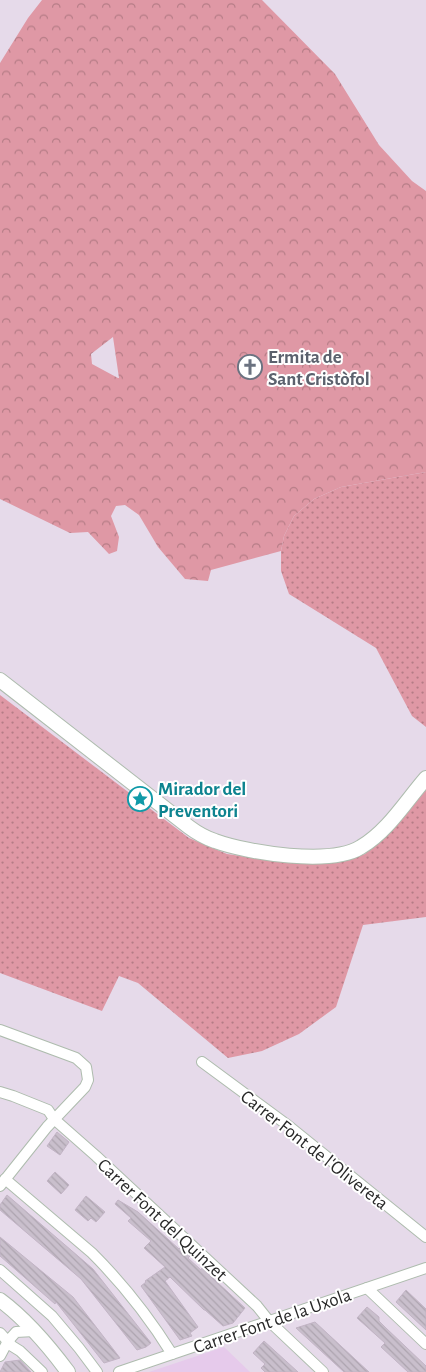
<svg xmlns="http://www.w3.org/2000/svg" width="426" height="1372" font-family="'Alegreya Sans',sans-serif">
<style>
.education{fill:#e6caeb}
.grass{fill:url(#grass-dots)}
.forest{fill:url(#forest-crowns);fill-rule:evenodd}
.building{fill:url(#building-back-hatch);stroke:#c2b4c5}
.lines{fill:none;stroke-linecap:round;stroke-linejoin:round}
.minor-casing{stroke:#aebcae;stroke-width:12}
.tertiary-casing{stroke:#aebcae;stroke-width:16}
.minor{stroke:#fff;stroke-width:10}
.tertiary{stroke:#fff;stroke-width:14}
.labels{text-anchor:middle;stroke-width:4;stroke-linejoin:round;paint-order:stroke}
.worship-label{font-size:19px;font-weight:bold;fill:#5b616d;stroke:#fff;text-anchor:start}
.culture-label{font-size:19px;font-weight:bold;fill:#0d838f;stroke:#fff;text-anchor:start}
.street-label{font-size:19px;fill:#282828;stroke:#fff}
</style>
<defs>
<pattern id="grass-dots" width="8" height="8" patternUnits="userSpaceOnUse" patternTransform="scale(1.25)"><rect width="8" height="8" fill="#df98a5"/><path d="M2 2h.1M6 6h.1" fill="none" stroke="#b57c86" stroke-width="1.8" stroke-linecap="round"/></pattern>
<pattern id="forest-crowns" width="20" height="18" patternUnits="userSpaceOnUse" patternTransform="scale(1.25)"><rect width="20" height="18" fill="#df98a5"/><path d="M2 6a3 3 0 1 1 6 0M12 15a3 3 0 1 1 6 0" fill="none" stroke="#b57c86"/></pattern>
<pattern id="building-back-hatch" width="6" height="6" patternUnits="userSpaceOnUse" patternTransform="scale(1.25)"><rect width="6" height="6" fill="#c9bfcc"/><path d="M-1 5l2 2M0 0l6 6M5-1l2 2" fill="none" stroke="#ada4af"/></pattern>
</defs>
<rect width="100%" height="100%" fill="#e6daea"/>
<path class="education" d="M224,1347L250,1372H149Z"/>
<g class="grass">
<path d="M426,472V727L412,716L376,648L289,594L281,571V551L284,536L294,516L314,499L341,487Z"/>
<path d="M0,695L189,838L227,854L290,863H337L365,854L391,831L426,790V917L363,925L336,1007L299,1034L262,1051L228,1058L138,983L119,976L102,1011L0,973Z"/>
</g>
<path class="forest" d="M42,0H262L335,74L379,145L412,181L426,191V472L341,487L314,499L294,516L284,536L281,551L211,570L208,581L185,579L158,547L139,515L125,505L116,506L111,516L119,537L117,551L109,554L88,532L70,533L0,499V63L28,18ZM113,337L119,378H118L92,364L91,354Z"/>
<g class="building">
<path d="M240,359H246V361L261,367L259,375L239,366L238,363Z"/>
<path d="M57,1132L69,1142L60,1155L47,1146Z"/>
<path d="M55,1172L69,1185L61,1194L47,1181Z"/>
<path d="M7,1195L93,1269L151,1343L146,1347L137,1350L81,1279L0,1210V1205Z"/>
<path d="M86,1196L105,1212L96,1222L91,1218L88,1221L75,1210Z"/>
<path d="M118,1200L138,1212L179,1249L180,1248L190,1256L188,1258L201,1270L202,1268L245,1308L233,1323L223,1326L205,1310H204L170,1277L165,1281L198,1327L190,1333L192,1336L180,1340L141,1286L146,1282L145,1281L165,1267L144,1248L151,1241L128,1221L131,1218L115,1204Z"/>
<path d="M0,1237L73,1297L120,1358L104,1363L56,1302L55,1304L0,1256Z"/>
<path d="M406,1290L426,1309V1330L396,1302Z"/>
<path d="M367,1307L379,1317V1321L386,1328L426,1366V1372H408L381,1347L385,1343L357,1318Z"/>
<path d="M315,1322L369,1372H344L296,1328Z"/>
<path d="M264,1341L298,1372H265L261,1368L265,1364L253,1353Z"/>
<path d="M20,1360L31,1372H0L5,1362Z"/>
</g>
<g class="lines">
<defs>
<g id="minor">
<path d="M0,1030L76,1058L86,1067L88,1080L85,1087L47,1127L0,1186"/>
<path d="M202,1062L286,1124L426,1237"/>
<path d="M0,1092L13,1096L48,1110L54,1119L96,1156L257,1306L269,1321L323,1372"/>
<path d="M5,1179L92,1253C123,1284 149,1317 172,1354"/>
<path d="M0,1270L52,1316L79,1348L97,1372"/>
<path d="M367,1288L426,1344"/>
<path d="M0,1333L12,1346L20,1351L42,1372"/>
<path d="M0,1356L8,1341L16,1332L34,1331"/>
<path d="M119,1372L426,1268"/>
</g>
<g id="tertiary">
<path d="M0,680L189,827C197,833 206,838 215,841C248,853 331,866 361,847C388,831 406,801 426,778"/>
<path d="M0,1300C27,1320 48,1345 68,1372"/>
</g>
</defs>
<use href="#minor" class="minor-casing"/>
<use href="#tertiary" class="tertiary-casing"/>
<use href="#minor" class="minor"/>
<use href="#tertiary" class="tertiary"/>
</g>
<defs>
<symbol id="church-ring" viewBox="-11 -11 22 22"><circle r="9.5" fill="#fff" stroke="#6b7280" stroke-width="1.5"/><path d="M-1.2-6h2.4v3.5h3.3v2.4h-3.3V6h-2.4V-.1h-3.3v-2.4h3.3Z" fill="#6b7280"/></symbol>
<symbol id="sight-ring" viewBox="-11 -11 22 22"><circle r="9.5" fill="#fff" stroke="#0f9aa8" stroke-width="1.5"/><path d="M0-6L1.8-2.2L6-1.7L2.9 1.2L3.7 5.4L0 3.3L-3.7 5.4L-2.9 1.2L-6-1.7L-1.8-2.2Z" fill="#0f9aa8"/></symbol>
</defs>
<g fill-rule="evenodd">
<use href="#church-ring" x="236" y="353" width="28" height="28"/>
<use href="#sight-ring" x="126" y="785" width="28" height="28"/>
</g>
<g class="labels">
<g class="worship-label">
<text x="268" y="363">Ermita de<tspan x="268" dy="22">Sant Cristòfol</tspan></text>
</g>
<g class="culture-label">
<text x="158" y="795">Mirador del<tspan x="158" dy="22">Preventori</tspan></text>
</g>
<g class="street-label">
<text transform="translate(315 1149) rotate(38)" y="7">Carrer Font de l'Olivereta</text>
<text transform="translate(163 1219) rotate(43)" y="7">Carrer Font del Quinzet</text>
<text transform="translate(272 1320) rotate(-19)" y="7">Carrer Font de la Uxola</text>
</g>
</g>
</svg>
